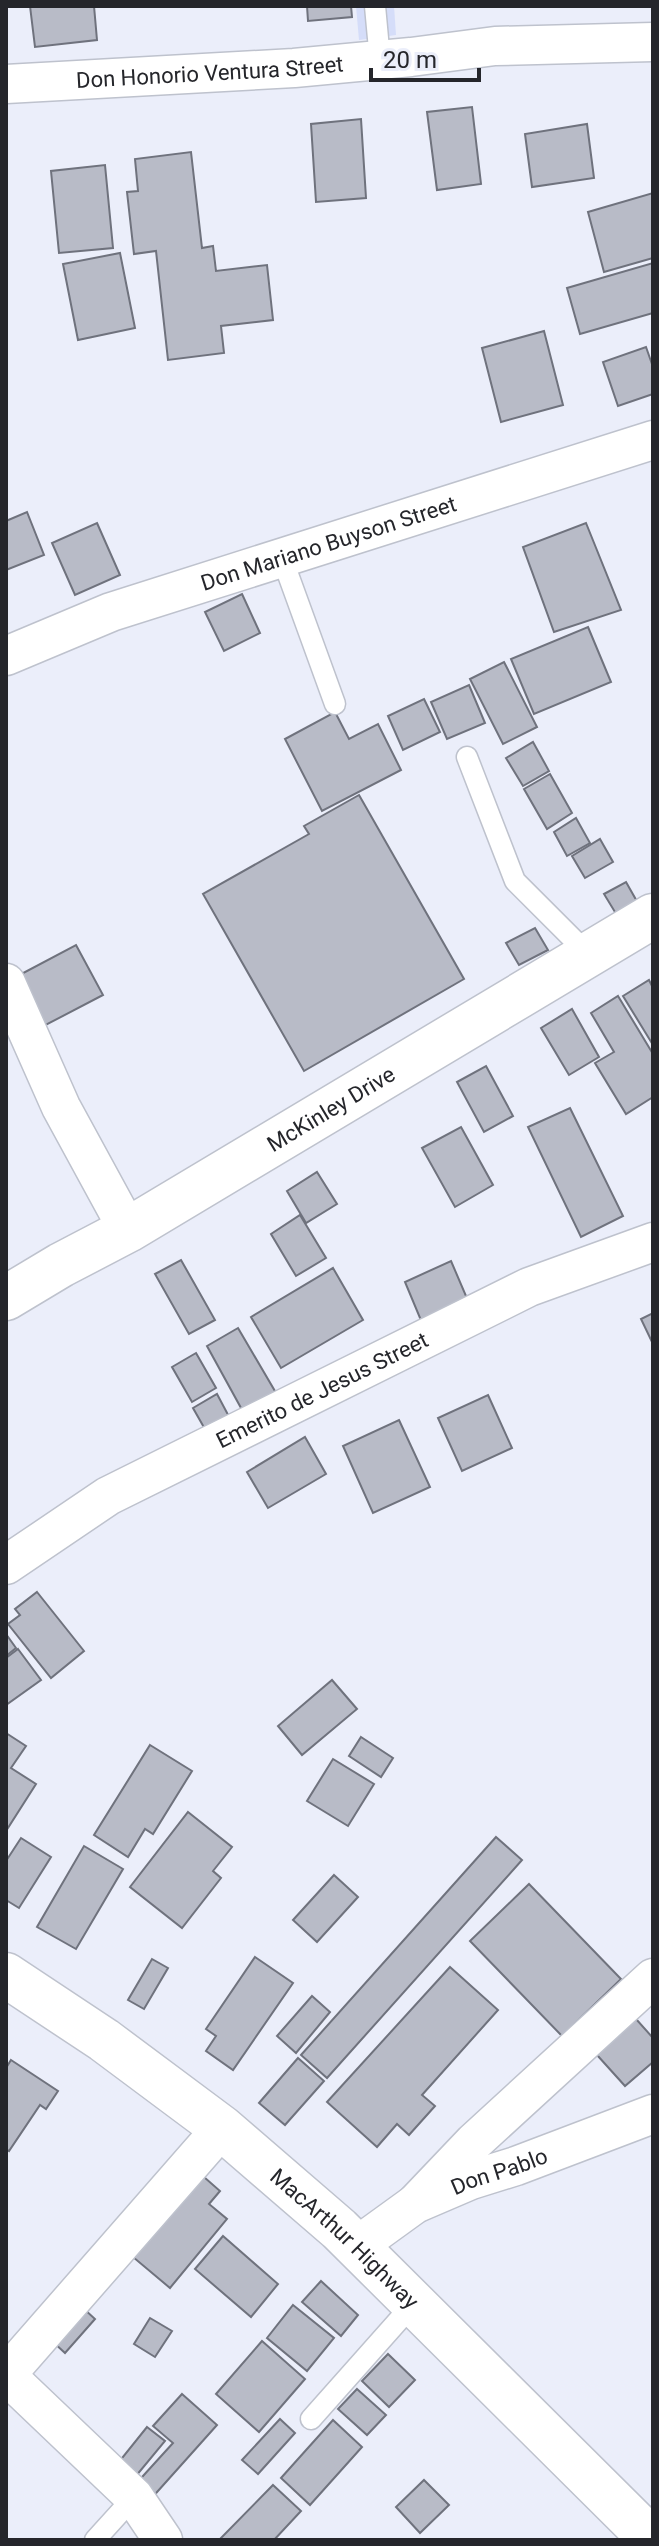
<svg xmlns="http://www.w3.org/2000/svg" width="659" height="2546" font-family="Roboto,sans-serif">
<style>
.green{fill:#d5ddf9}
.building{fill:#b8bbc7;stroke:#6f727d;stroke-width:2}
.lines{fill:none;stroke-linecap:round;stroke-linejoin:round}
.lane-casing{stroke:#bec2cd;stroke-width:23}
.street-casing{stroke:#bec2cd;stroke-width:41}
.secondary-casing{stroke:#bec2cd;stroke-width:47}
.lane{stroke:#fff;stroke-width:20}
.street{stroke:#fff;stroke-width:38}
.secondary{stroke:#fff;stroke-width:44}
.labels{text-anchor:middle;stroke-width:6;stroke-linejoin:round;paint-order:stroke}
.street-label{font-size:22px;fill:#25262b;stroke:#ebeefa}
</style>
<rect width="100%" height="100%" fill="#ebeefa"/>
<path class="green" d="M356,6H394L396,35L359,40Z"/>
<g class="building">
<path d="M30,6H94L97,40L35,47Z"/>
<path d="M307,6H351L352,17L308,21Z"/>
<path d="M472,107L481,184L437,190L427,112Z"/>
<path d="M361,119L366,198L316,202L311,124Z"/>
<path d="M587,124L594,178L532,187L525,134Z"/>
<path d="M191,152L202,248L213,246L216,271L267,265L273,320L221,326L224,353L168,360L156,251L134,254L127,192L138,191L135,159Z"/>
<path d="M105,165L113,248L59,253L51,171Z"/>
<path d="M653,193V258L604,272L588,212Z"/>
<path d="M120,253L135,328L78,340L63,264Z"/>
<path d="M653,263V313L580,334L567,288Z"/>
<path d="M544,331L563,405L501,422L482,348Z"/>
<path d="M646,347L653,367V394L618,406L603,362Z"/>
<path d="M27,512L44,555L6,570V521Z"/>
<path d="M97,523L120,575L75,595L52,543Z"/>
<path d="M586,523L621,610L554,632L523,547Z"/>
<path d="M242,594L260,633L224,651L205,612Z"/>
<path d="M588,627L611,682L534,714L511,659Z"/>
<path d="M504,662L537,727L503,744L470,679Z"/>
<path d="M469,685L485,723L447,739L431,702Z"/>
<path d="M424,699L440,732L403,750L388,716Z"/>
<path d="M335,712L349,739L378,724L401,770L322,811L285,739Z"/>
<path d="M533,742L549,771L523,786L506,758Z"/>
<path d="M550,774L572,813L547,829L524,789Z"/>
<path d="M359,795L464,979L304,1071L203,894L309,834L304,826Z"/>
<path d="M576,818L590,843L567,856L554,832Z"/>
<path d="M600,839L613,862L585,878L572,856Z"/>
<path d="M626,882L639,905L618,917L604,894Z"/>
<path d="M535,928L548,950L519,965L506,943Z"/>
<path d="M76,945L103,995L36,1030L10,980Z"/>
<path d="M649,980L653,988V1045L623,996Z"/>
<path d="M618,996L653,1054V1097L626,1114L595,1063L614,1052L591,1013Z"/>
<path d="M572,1009L599,1057L569,1075L541,1028Z"/>
<path d="M486,1066L513,1116L484,1132L457,1082Z"/>
<path d="M570,1108L623,1216L581,1237L528,1127Z"/>
<path d="M461,1127L493,1185L455,1207L422,1148Z"/>
<path d="M317,1172L337,1204L306,1223L287,1191Z"/>
<path d="M300,1215L326,1258L296,1276L271,1234Z"/>
<path d="M181,1260L215,1320L189,1334L155,1274Z"/>
<path d="M451,1261L472,1310L425,1330L405,1282Z"/>
<path d="M333,1268L363,1320L281,1368L251,1317Z"/>
<path d="M653,1313V1344L641,1319Z"/>
<path d="M238,1328L279,1398L246,1417L207,1346Z"/>
<path d="M196,1353L216,1388L192,1402L172,1367Z"/>
<path d="M217,1394L234,1426L210,1438L193,1408Z"/>
<path d="M488,1395L512,1448L462,1471L438,1418Z"/>
<path d="M399,1420L430,1487L373,1513L343,1446Z"/>
<path d="M305,1437L326,1474L268,1508L247,1472Z"/>
<path d="M37,1592L84,1651L51,1678L8,1624L20,1615L15,1609Z"/>
<path d="M6,1634L16,1648L6,1656Z"/>
<path d="M18,1649L41,1680L6,1705V1658Z"/>
<path d="M332,1680L357,1709L302,1755L278,1726Z"/>
<path d="M6,1733L26,1746L11,1768L36,1784L6,1831Z"/>
<path d="M361,1737L393,1758L381,1777L349,1756Z"/>
<path d="M150,1745L192,1771L153,1834L145,1829L128,1857L94,1835Z"/>
<path d="M333,1759L374,1784L348,1826L307,1801Z"/>
<path d="M188,1812L232,1847L213,1871L221,1878L182,1928L130,1887Z"/>
<path d="M496,1837L522,1860L327,2078L301,2055Z"/>
<path d="M21,1838L51,1857L19,1908L6,1900V1861Z"/>
<path d="M84,1846L123,1869L76,1949L37,1927Z"/>
<path d="M334,1875L358,1897L317,1942L293,1920Z"/>
<path d="M529,1884L621,1979L562,2036L470,1941Z"/>
<path d="M255,1957L293,1983L233,2070L206,2051L216,2036L206,2029Z"/>
<path d="M152,1959L168,1968L144,2009L128,2000Z"/>
<path d="M450,1967L498,2010L422,2095L435,2106L409,2135L397,2124L377,2147L327,2102Z"/>
<path d="M312,1996L330,2012L296,2053L277,2036Z"/>
<path d="M628,2010L653,2038V2062L625,2086L588,2045Z"/>
<path d="M298,2058L324,2081L285,2125L259,2103Z"/>
<path d="M11,2060L58,2091L46,2109L40,2105L9,2151L6,2149V2068Z"/>
<path d="M196,2170L220,2191L209,2204L227,2219L170,2288L127,2252Z"/>
<path d="M223,2236L278,2284L251,2317L195,2269Z"/>
<path d="M321,2281L358,2315L341,2336L302,2302Z"/>
<path d="M293,2305L334,2338L307,2371L267,2338Z"/>
<path d="M83,2308L95,2319L65,2353L52,2341Z"/>
<path d="M150,2318L172,2331L155,2357L134,2344Z"/>
<path d="M262,2341L305,2379L259,2432L216,2394Z"/>
<path d="M388,2354L415,2380L389,2407L362,2381Z"/>
<path d="M357,2389L386,2415L367,2435L338,2409Z"/>
<path d="M182,2394L217,2425L149,2501L133,2487L173,2443L153,2426Z"/>
<path d="M280,2419L295,2433L258,2474L242,2460Z"/>
<path d="M333,2420L362,2447L310,2505L281,2478Z"/>
<path d="M147,2427L165,2441L131,2482L114,2468Z"/>
<path d="M424,2480L449,2505L420,2533L396,2507Z"/>
<path d="M273,2485L301,2511L274,2540H219Z"/>
</g>
<g class="lines">
<defs>
<g id="lane">
<path d="M375,6L380,60"/>
<path d="M282,558L335,704"/>
<path d="M467,757L515,881L589,955"/>
<path d="M311,2419L414,2303"/>
<path d="M95,2540L134,2497"/>
</g>
<g id="street">
<path id="s1" d="M6,84L294,68L411,57L495,46L653,42"/>
<path id="s2" d="M6,656L111,612L653,440"/>
<path d="M6,983L61,1107L128,1230"/>
<path id="s3" d="M6,1565L108,1496L529,1287L653,1242"/>
<path d="M415,2204L474,2142L653,1978"/>
<path id="s4" d="M357,2246L415,2204L471,2180L516,2166L653,2114"/>
<path d="M6,2375L222,2128"/>
<path d="M6,2375L134,2497L163,2540"/>
</g>
<g id="secondary">
<path id="s5" d="M6,1298L61,1265L128,1230L653,916"/>
<path id="s6" d="M6,1975L104,2040L222,2128L339,2229L652,2540"/>
</g>
</defs>
<use href="#lane" class="lane-casing"/>
<use href="#street" class="street-casing"/>
<use href="#secondary" class="secondary-casing"/>
<use href="#lane" class="lane"/>
<use href="#street" class="street"/>
<use href="#secondary" class="secondary"/>
</g>
<g class="labels">
<g class="street-label">
<text dy="8" stroke="none"><textPath href="#s1" startOffset="204">Don Honorio Ventura Street</textPath></text>
<text dy="8" stroke="none"><textPath href="#s2" startOffset="342">Don Mariano Buyson Street</textPath></text>
<text dy="8" stroke="none"><textPath href="#s5" startOffset="376">McKinley Drive</textPath></text>
<text dy="8" stroke="none"><textPath href="#s3" startOffset="362">Emerito de Jesus Street</textPath></text>
<text dy="8" stroke="none"><textPath href="#s4" startOffset="162">Don Pablo</textPath></text>
<text dy="8" stroke="none"><textPath href="#s6" startOffset="430">MacArthur Highway</textPath></text>
</g>
</g>
<rect width="659" height="2546" fill="none" stroke="#25262b" stroke-width="16"/>
<path d="M371 68v12h108v-12" fill="none" stroke="#25262b" stroke-width="4"/>
<text x="383" y="68" font-size="24" fill="#25262b" stroke="#ebeefa" stroke-width="6" paint-order="stroke">20 m</text>
</svg>
